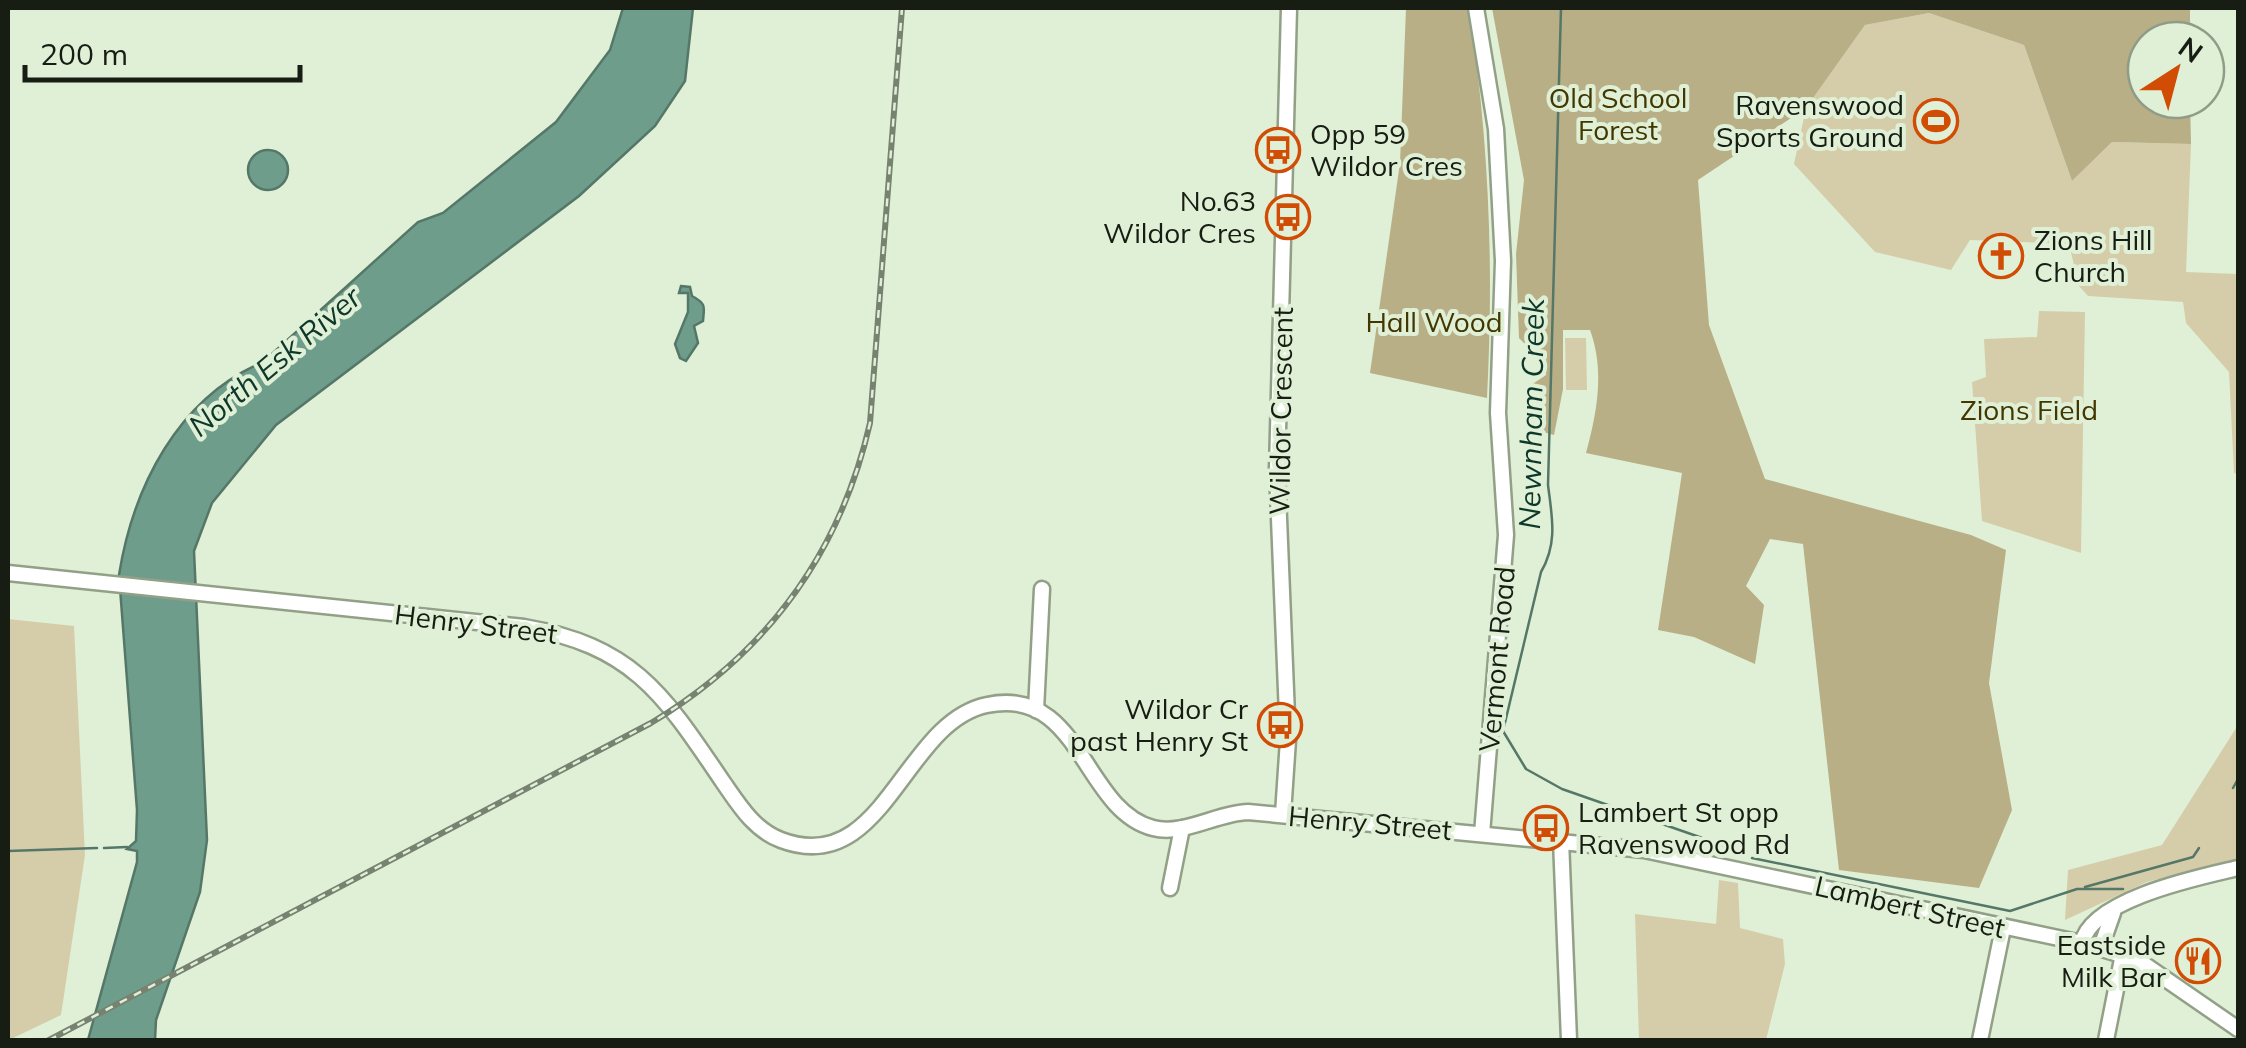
<svg xmlns="http://www.w3.org/2000/svg" width="2246" height="1048" font-family="Mulish,sans-serif">
<style>
.green{fill:#d5cdaa}
.forest{fill:#b8af87}
.water{fill:#6f9d8c;stroke:#557768;stroke-width:2.5}
.lines{fill:none;stroke-linecap:round;stroke-linejoin:round}
.stream{stroke:#557768;stroke-width:2.5}
.minor-casing{stroke:#91a087;stroke-width:19}
.minor{stroke:#fff;stroke-width:14}
.rail-casing{stroke:#778271;stroke-width:6}
.rail{stroke:#e0f0d6;stroke-width:2.5;stroke-dasharray:8;stroke-linecap:butt}
.labels{text-anchor:middle;stroke-width:8;stroke-linejoin:round;paint-order:stroke}
.park-label{font-size:28px;fill:#423601;stroke:#e0f0d6}
.poi-label{font-size:28px;fill:#181d14;stroke:#e0f0d6;text-anchor:end}
.street-label{font-size:28px;fill:#181d14;stroke:#e0f0d6}
.water-label{font-size:30px;font-style:italic;fill:#0d372a;stroke:#e0f0d6}
</style>
<rect width="100%" height="100%" fill="#e0f0d6"/>
<g class="green">
<path d="M1929,13L2024,45L2072,181L2112,142L2191,144L2186,272L2238,274V474L2234,473L2229,372L2186,323L2183,302L2088,296L2079,286L2069,244L1970,240L1951,270L1875,252L1794,164L1806,108L1865,25Z"/>
<path d="M2039,311L2085,312L2081,553L1982,521L1972,382L1986,377L1984,339L2037,337Z"/>
<path d="M1565,338H1586L1587,390H1566Z"/>
<path d="M8,619L74,626L85,855L61,1015L9,1040Z"/>
<path d="M2238,725V859L2147,882L2065,920L2068,870L2162,845Z"/>
<path d="M1719,880L1738,883L1740,928L1783,939L1785,964L1766,1040H1639L1635,914L1716,924Z"/>
</g>
<g class="forest">
<path d="M1406,8H1469C1489,140 1494,265 1487,398L1370,373L1400,163Z"/>
<path d="M1492,8H2190V40H2146V100H2190L2191,144L2112,142L2072,181L2024,45L1929,13L1865,25L1806,108L1698,180L1709,325L1765,479L1971,535L2006,550L1989,683L2012,810L1979,888L1839,870L1803,544L1770,539L1746,586L1764,605L1755,664L1694,637L1658,630L1682,473L1586,453C1597,412 1605,371 1590,330H1563V389L1554,435L1539,431V391L1528,387L1546,375L1545,365L1519,338L1516,254L1524,180Z"/>
</g>
<g class="water">
<path d="M623,8H693L685,81L655,126L579,196L276,425L212,503L194,551L207,840L200,892L156,1020L155,1040H88L137,862V851L127,849L136,841L137,810L119,575C133,487 178,398 263,362L418,222L443,213L556,122L610,50Z"/>
<circle cx="268" cy="170" r="20"/>
<path d="M681,286L690,287L692,296C707,304 704,307 703,321L694,326L698,343L686,361L680,358L675,344L688,312V293H679Z"/>
</g>
<g class="lines">
<g class="stream">
<path d="M1561,8L1548,485C1552,517 1558,543 1541,572L1503,731L1526,769L1562,789L1731,848"/>
<path d="M2233,788L2238,779"/>
<path d="M104,848L127,847"/>
<path d="M8,851L97,848"/>
<path d="M1752,858L2010,911L2077,889H2123"/>
<path d="M2085,887L2193,857L2199,848"/>
</g>
<defs>
<g id="minor">
<path d="M1476,8L1496,129L1503,261L1498,413L1506,535L1482,834"/>
<path d="M8,573L524,627C634,646 664,695 723,782C739,805 754,830 781,840C884,879 903,722 987,705C1081,685 1083,810 1153,828C1183,836 1217,813 1248,812L1644,850L2082,943L2138,960L2238,1029"/>
<path d="M1036,710L1042,589"/>
<path d="M1283,814L1288,740L1277,469L1289,8"/>
<path d="M1561,840L1569,1040"/>
<path d="M1170,888L1182,828"/>
<path d="M2082,943C2091,899 2200,877 2238,868"/>
<path d="M2101,947L2113,913"/>
<path d="M1980,1040L2003,928"/>
<path d="M2106,1040L2123,954"/>
</g>
</defs>
<use href="#minor" class="minor-casing"/>
<use href="#minor" class="minor"/>
<defs>
<path id="rail" d="M49,1040L651,723C766,654 840,554 870,423L902,8"/>
</defs>
<use href="#rail" class="rail-casing"/>
<use href="#rail" class="rail"/>
</g>
<defs>
<symbol id="stadium-ring" viewBox="-11 -11 22 22"><circle r="9.5" fill="#e0f0d6" stroke="#d14c05" stroke-width="1.5"/><path d="M0-5a6.5 5 0 1 0 0 10a6.5 5 0 1 0 0-10ZM-3.5-1.8h7v3.6h-7Z" fill="#d14c05"/></symbol>
<symbol id="bus-ring" viewBox="-11 -11 22 22"><circle r="9.5" fill="#e0f0d6" stroke="#d14c05" stroke-width="1.5"/><path d="M-5-6H5V4H4V6H2V4H-2V6H-4V4H-5ZM-3.5-4V0h7V-4ZM-3.5 1.2v1.5H-2V1.2ZM2 1.2v1.5H3.5V1.2Z" fill="#d14c05"/></symbol>
<symbol id="church-ring" viewBox="-11 -11 22 22"><circle r="9.5" fill="#e0f0d6" stroke="#d14c05" stroke-width="1.5"/><path d="M-1.2-6h2.4v3.5h3.3v2.4h-3.3V6h-2.4V-.1h-3.3v-2.4h3.3Z" fill="#d14c05"/></symbol>
<symbol id="restaurant-ring" viewBox="-11 -11 22 22"><circle r="9.5" fill="#e0f0d6" stroke="#d14c05" stroke-width="1.5"/><path d="M-5-6h1v4h1v-4h1v4h1v-4h1v5L-1.5 .5V6h-2V.5L-5-1ZM5-6V6H3V1.5H1.5Q1.5-4 5-6Z" fill="#d14c05"/></symbol>
</defs>
<g fill-rule="evenodd">
<use href="#stadium-ring" x="1911" y="96" width="50" height="50"/>
<use href="#bus-ring" x="1253" y="125" width="50" height="50"/>
<use href="#bus-ring" x="1263" y="192" width="50" height="50"/>
<use href="#church-ring" x="1976" y="231" width="50" height="50"/>
<use href="#bus-ring" x="1255" y="700" width="50" height="50"/>
<use href="#bus-ring" x="1521" y="803" width="50" height="50"/>
<use href="#restaurant-ring" x="2173" y="936" width="50" height="50"/>
</g>
<g class="labels">
<g class="park-label">
<text x="1618" y="108">Old School<tspan x="1618" dy="32">Forest</tspan></text>
<text x="1434" y="332">Hall Wood</text>
<text x="2029" y="420">Zions Field</text>
</g>
<g class="poi-label">
<text x="1904" y="115">Ravenswood<tspan x="1904" dy="32">Sports Ground</tspan></text>
<text x="1310" y="144" text-anchor="start">Opp 59<tspan x="1310" dy="32">Wildor Cres</tspan></text>
<text x="1256" y="211">No.63<tspan x="1256" dy="32">Wildor Cres</tspan></text>
<text x="2034" y="250" text-anchor="start">Zions Hill<tspan x="2034" dy="32">Church</tspan></text>
<text x="1248" y="719">Wildor Cr<tspan x="1248" dy="32">past Henry St</tspan></text>
<text x="1578" y="822" text-anchor="start">Lambert St opp<tspan x="1578" dy="32">Ravenswood Rd</tspan></text>
<text x="2166" y="955">Eastside<tspan x="2166" dy="32">Milk Bar</tspan></text>
</g>
<g class="street-label">
<text transform="translate(1281 411) rotate(-89)" y="10">Wildor Crescent</text>
<text transform="translate(476 624) rotate(7)" y="10">Henry Street</text>
<text transform="translate(1497 659) rotate(-85)" y="10">Vermont Road</text>
<text transform="translate(1370 823) rotate(5)" y="10">Henry Street</text>
<text transform="translate(1910 907) rotate(13)" y="10">Lambert Street</text>
</g>
<g class="water-label">
<text transform="translate(275 362) rotate(-40)" y="10">North Esk River</text>
<text transform="translate(1532 414) rotate(-89)" y="10">Newnham Creek</text>
</g>
</g>
<rect width="2246" height="1048" fill="none" stroke="#181d14" stroke-width="20"/>
<g transform="translate(2176 70) rotate(36)"><circle r="48" fill="#e0f0d6" stroke="#909c88" stroke-width="2.5"/>
<path d="M0-8L18 38L0 25L-18 38Z" fill="#d14c05"/>
<text y="-15" font-size="28" font-weight="bold" text-anchor="middle" fill="#181d14">N</text>
</g>
<path d="M25 65v15h275v-15" fill="none" stroke="#181d14" stroke-width="5"/>
<text x="40" y="65" font-size="30" fill="#181d14" stroke="#e0f0d6" stroke-width="8" paint-order="stroke">200 m</text>
</svg>
